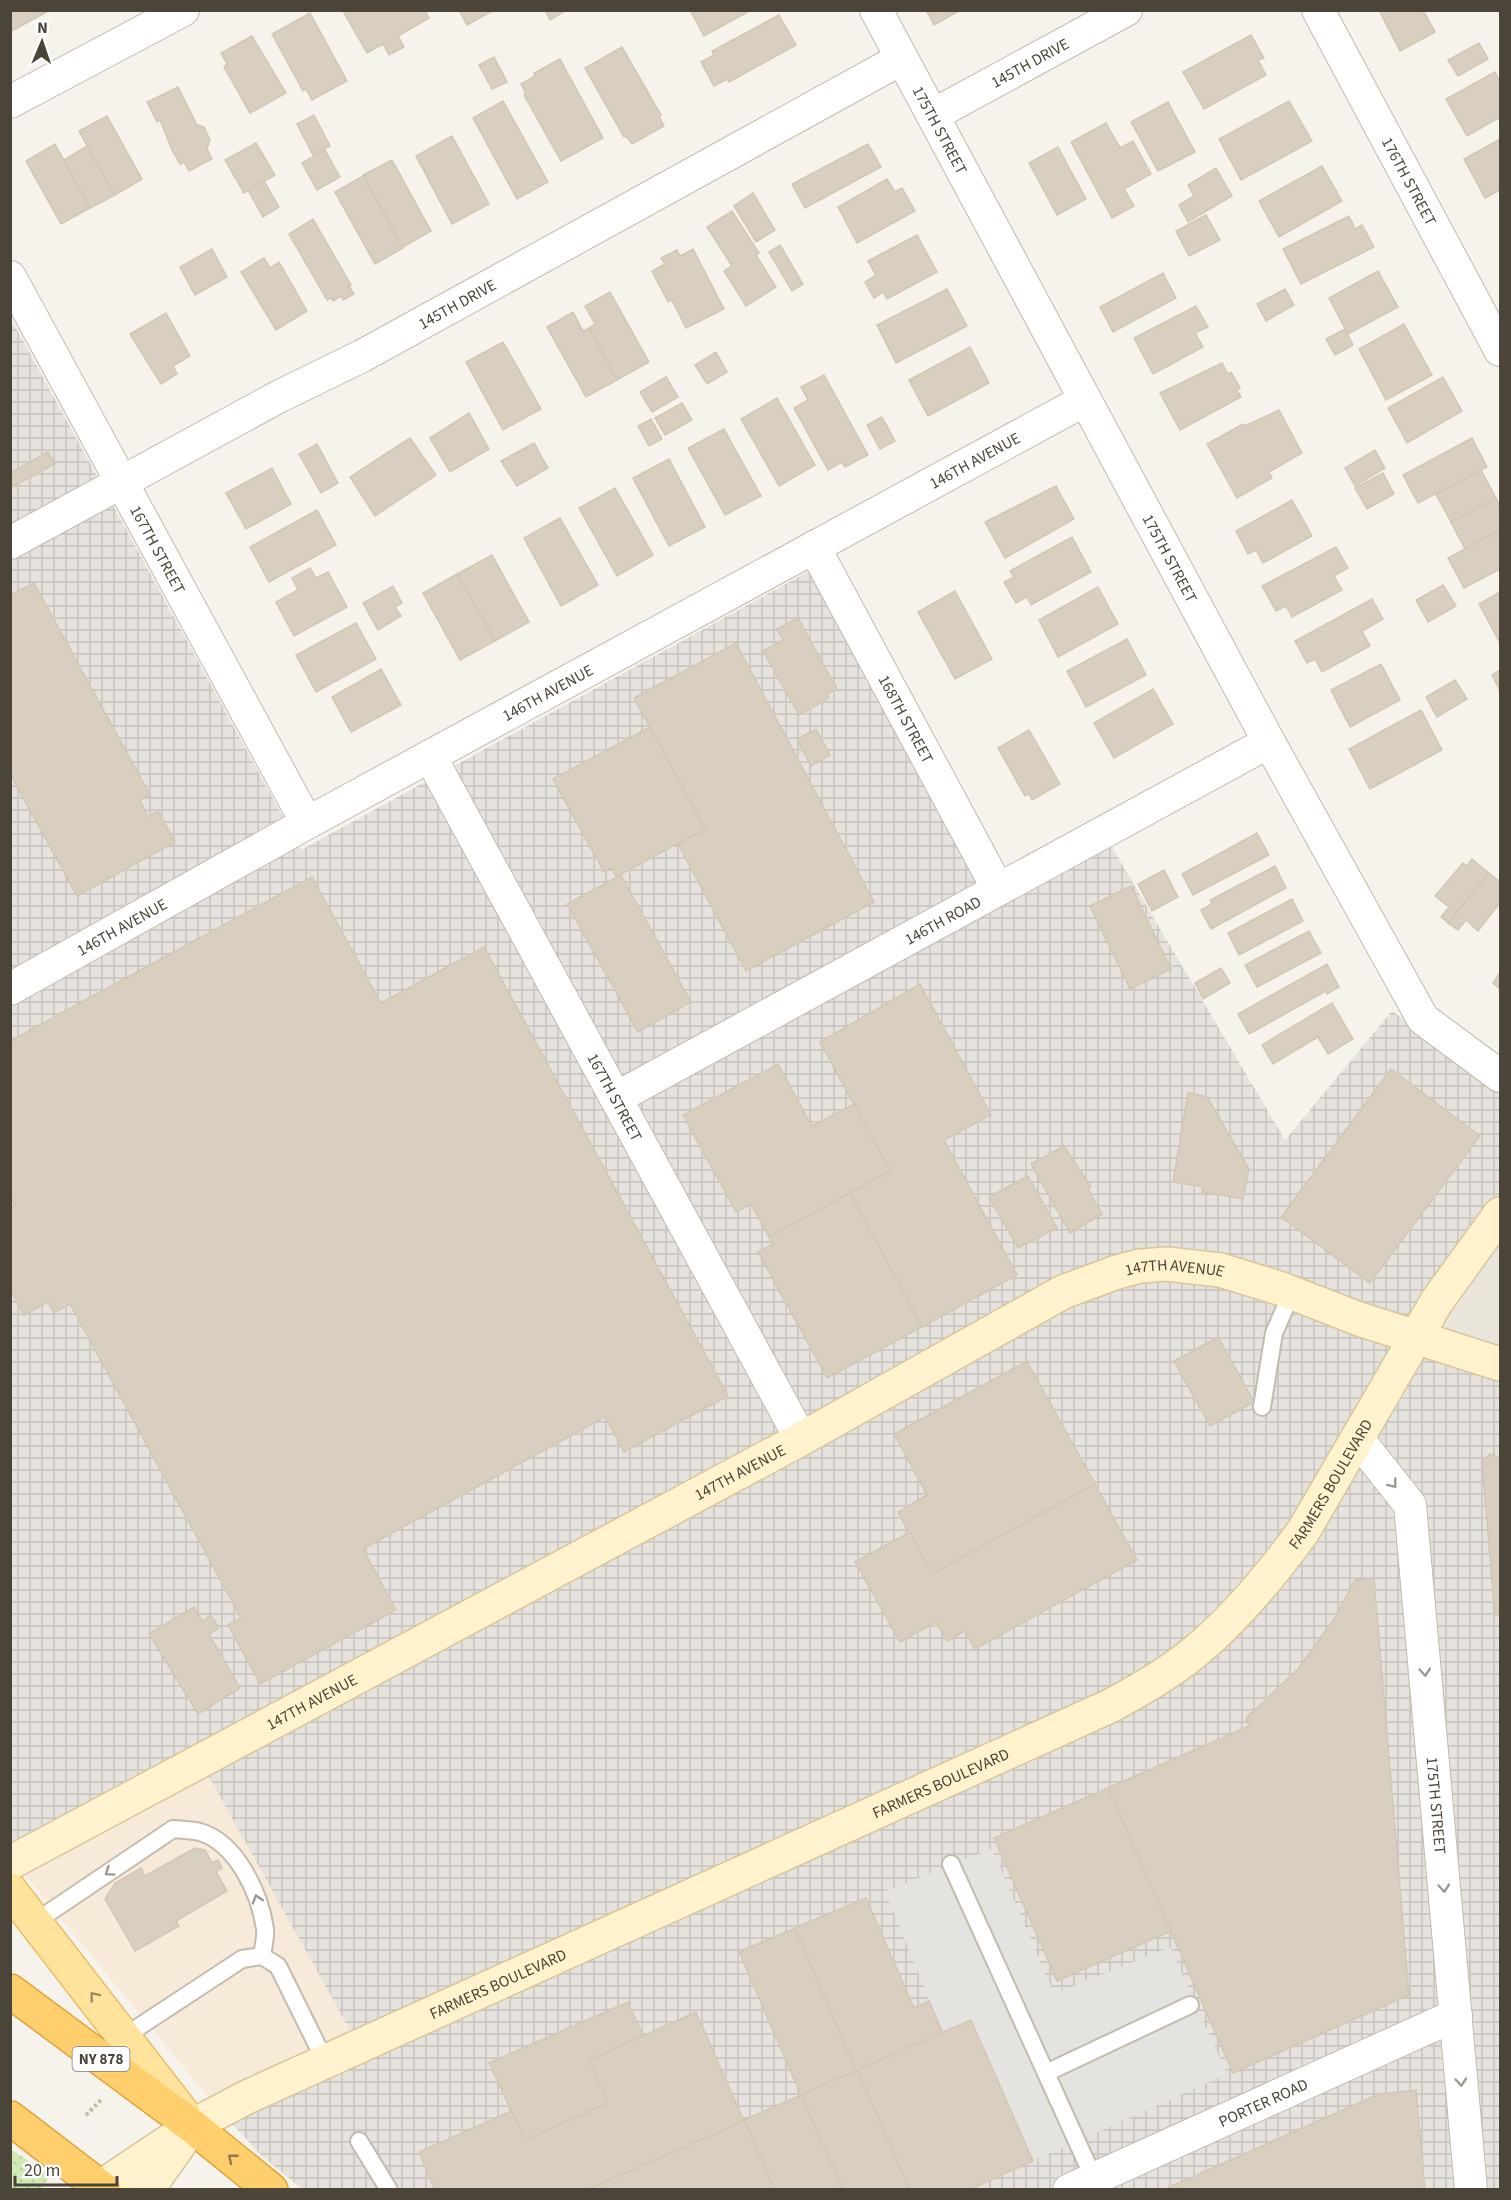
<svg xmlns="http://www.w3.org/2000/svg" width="1511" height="2200" font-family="'Source Sans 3',sans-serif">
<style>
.residential{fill:#eae5da}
.commercial{fill:#f7ead8}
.industrial{fill:url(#industrial-grid)}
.grass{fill:url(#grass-dots)}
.parking{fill:#e5e3e0}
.building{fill:#d8cfc1;stroke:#d3c7b4;stroke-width:1.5}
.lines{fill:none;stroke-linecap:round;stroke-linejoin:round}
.lane-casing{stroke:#c2bbae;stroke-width:20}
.street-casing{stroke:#c2bbae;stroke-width:34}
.secondary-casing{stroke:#d6c79b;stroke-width:36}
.primary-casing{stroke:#e6c16a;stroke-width:36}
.highway-casing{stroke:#e0a43c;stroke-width:36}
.path{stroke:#c4b79f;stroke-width:4;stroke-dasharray:3 3;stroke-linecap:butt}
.lane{stroke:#fff;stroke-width:16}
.street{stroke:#fff;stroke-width:32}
.secondary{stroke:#fff3cd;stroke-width:33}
.primary{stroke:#ffe39c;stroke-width:33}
.highway{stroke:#ffcf6e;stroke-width:33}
.oneway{stroke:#9c9892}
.oneway2{stroke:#9c8c66}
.oneway3{stroke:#937c4e}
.labels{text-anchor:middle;stroke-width:5;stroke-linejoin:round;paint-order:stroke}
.shield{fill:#fff;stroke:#817c74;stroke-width:1.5}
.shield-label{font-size:15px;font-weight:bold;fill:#4b4439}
.street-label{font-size:16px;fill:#4b4439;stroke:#fff}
</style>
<defs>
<pattern id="industrial-grid" width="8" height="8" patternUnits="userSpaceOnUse" patternTransform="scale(1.5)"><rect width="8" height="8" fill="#e6e2dd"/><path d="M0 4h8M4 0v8" fill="none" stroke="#c7c3be"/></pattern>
<pattern id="grass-dots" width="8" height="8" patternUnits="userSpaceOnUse" patternTransform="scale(1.5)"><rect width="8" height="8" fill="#d2eab5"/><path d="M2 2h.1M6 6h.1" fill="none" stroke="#b6ca9c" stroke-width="1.8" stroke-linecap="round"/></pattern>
</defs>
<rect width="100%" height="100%" fill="#f6f3ec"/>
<path class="residential" d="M1500,1230V1381L1418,1348Z"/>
<path class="commercial" d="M207,1773L357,2041L214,2104L21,1870Z"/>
<path class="industrial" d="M14,324L301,850L813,569L990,910L1110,844L1285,1140L1392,1011L1500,1086V1230L1419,1348L1500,1381V2189H302L261,2155L214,2104L356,2041L207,1773L11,1857L10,326Z"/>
<path class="grass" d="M10,2149L51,2175L41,2189H11Z"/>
<path class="parking" d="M992,1849L1054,1994L1170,1947L1227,2074L1033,2161L971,2021L943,2033L885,1891Z"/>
<g class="building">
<path d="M10,10H50L10,32Z"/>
<path d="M425,10L429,18L398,36L404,47L389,55L383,44L367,53L343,11Z"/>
<path d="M459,10H494L467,25Z"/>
<path d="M545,10H566L550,20Z"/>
<path d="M690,10H751L704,36Z"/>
<path d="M926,10H958L959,11L934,25Z"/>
<path d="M1379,10H1423L1435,32L1400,51Z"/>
<path d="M310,13L347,81L312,100L306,89L303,91L272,34Z"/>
<path d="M779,15L796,45L729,82L727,79L714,86L701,62L714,55L712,51Z"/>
<path d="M1251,35L1264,58L1258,60L1266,75L1204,109L1183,72Z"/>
<path d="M252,36L286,93L250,113L224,67L227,64L221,53Z"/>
<path d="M1479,43L1488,59L1458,76L1448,60Z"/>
<path d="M622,47L661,115L659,116L664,126L632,144L626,136L624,137L585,68Z"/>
<path d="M494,57L507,82L492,89L479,65Z"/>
<path d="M560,59L603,138L561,161L524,95L526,94L521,84L535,76L534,73Z"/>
<path d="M1495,72L1500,82V117L1467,136L1446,99Z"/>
<path d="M178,87L197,125L204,127L210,140L207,149L212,159L189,171L184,162L180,164L172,150L160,120L157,122L147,102Z"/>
<path d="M503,101L548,182L517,199L473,118Z"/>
<path d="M1289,101L1312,141L1241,180L1219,139Z"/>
<path d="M1168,102L1195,152L1158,171L1131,122Z"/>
<path d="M314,115L330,146L313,155L297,124Z"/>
<path d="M107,116L142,179L115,195L79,131Z"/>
<path d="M1106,123L1120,148L1133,141L1151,174L1124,189L1134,206L1112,218L1071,142Z"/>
<path d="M452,136L489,204L452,224L416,156Z"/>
<path d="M1500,139V190L1485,198L1464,159Z"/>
<path d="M256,143L275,175L244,193L225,160Z"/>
<path d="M55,144L90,208L61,224L26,161Z"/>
<path d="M868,144L881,167L805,208L792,184Z"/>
<path d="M87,146L115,195L90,208L64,160Z"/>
<path d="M1058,147L1086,199L1057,215L1029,163Z"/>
<path d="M325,150L340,177L317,190L302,163Z"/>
<path d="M392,160L431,231L403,247L363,175Z"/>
<path d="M1322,166L1342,201L1279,237L1259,201Z"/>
<path d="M1216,168L1232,196L1188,222L1179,205L1194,196L1188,185Z"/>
<path d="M363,176L403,248L375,264L335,192Z"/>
<path d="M887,179L895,192L902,188L915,211L857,243L838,207Z"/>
<path d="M264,181L279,207L263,217L248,190Z"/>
<path d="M753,193L775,230L756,242L734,206Z"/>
<path d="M732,211L759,253L756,255L776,287L746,306L724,271L732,266L707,227Z"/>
<path d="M1206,215L1220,240L1189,256L1176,231Z"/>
<path d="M1349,216L1355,229L1362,225L1374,247L1301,284L1283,249Z"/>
<path d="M313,219L351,285L349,286L354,294L343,300L341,296L333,301L331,298L327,300L289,234Z"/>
<path d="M917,235L937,272L887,299L883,292L874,298L865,282L876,275L868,261Z"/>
<path d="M780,245L803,284L792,291L769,252Z"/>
<path d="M212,249L227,277L195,295L180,267Z"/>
<path d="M693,249L724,309L686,328L672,300L668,302L652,271L665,264L661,258L677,250L680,256Z"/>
<path d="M264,258L270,268L279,262L307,311L276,330L241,272Z"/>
<path d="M1378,271L1398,307L1348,334L1329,298Z"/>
<path d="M1163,273L1176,298L1113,332L1100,307Z"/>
<path d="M947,289L967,326L896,363L877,325Z"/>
<path d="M1285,289L1294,305L1266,321L1257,304Z"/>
<path d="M610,292L649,362L617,380L589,328L595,324L585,306Z"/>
<path d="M1196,306L1208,327L1195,333L1203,347L1153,374L1134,338Z"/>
<path d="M573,312L583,331L589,328L617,380L586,397L547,327Z"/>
<path d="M166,313L190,356L173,366L177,374L161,384L130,334Z"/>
<path d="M1404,324L1432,375L1386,400L1359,349Z"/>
<path d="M1345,329L1353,345L1335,355L1326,339Z"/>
<path d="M503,342L541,409L503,430L466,362Z"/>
<path d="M970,347L989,383L928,416L909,380Z"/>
<path d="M716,352L727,372L707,384L695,365Z"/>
<path d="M1222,363L1228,374L1231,372L1240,388L1237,390L1241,397L1180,430L1160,393Z"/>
<path d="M824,375L868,455L845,467L842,462L828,470L794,408L808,400L801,387Z"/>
<path d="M666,377L678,397L652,412L640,392Z"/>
<path d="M1443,377L1462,411L1407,443L1388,408Z"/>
<path d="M777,398L815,465L779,486L741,419Z"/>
<path d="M682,403L692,420L665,435L655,418Z"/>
<path d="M1279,410L1302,453L1269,472L1272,478L1237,498L1207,444L1243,424L1245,426Z"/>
<path d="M469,413L489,449L450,472L430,438Z"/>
<path d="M882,417L895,441L880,449L867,425Z"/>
<path d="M651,419L662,439L649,446L638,426Z"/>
<path d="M724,429L761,496L725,515L688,448Z"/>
<path d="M410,438L436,475L375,516L350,477Z"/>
<path d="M1472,438L1487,467L1418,503L1403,475Z"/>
<path d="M534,443L548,468L517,486L501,461Z"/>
<path d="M317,444L338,483L321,493L299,454Z"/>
<path d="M1375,450L1385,468L1355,486L1345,468Z"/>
<path d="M48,452L55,464L10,488V473Z"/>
<path d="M669,459L705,527L669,546L633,478Z"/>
<path d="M272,468L291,504L246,529L226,493Z"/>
<path d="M1481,470L1496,498L1451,522L1436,494Z"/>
<path d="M1383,473L1394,494L1367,509L1355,488Z"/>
<path d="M1056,486L1074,519L1005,558L985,522Z"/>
<path d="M615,488L653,555L617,576L579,508Z"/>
<path d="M1496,498L1500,507V530L1465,549L1451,522Z"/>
<path d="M1292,500L1312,536L1263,563L1256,550L1248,554L1236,531Z"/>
<path d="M317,510L336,545L269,582L250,547Z"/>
<path d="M560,518L598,585L561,606L524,538Z"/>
<path d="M1500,530V569L1464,588L1448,558Z"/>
<path d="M1072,537L1091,572L1031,605L1027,597L1016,603L1004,582L1014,577L1010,571Z"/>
<path d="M1336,547L1348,568L1334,576L1342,590L1292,617L1286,606L1276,611L1262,586Z"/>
<path d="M492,555L529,622L495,641L457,574Z"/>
<path d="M310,568L316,578L328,572L347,607L294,636L276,602L298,590L292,578Z"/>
<path d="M457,574L495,641L460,660L423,593Z"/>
<path d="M34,583L150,795L140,800L148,817L158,811L175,842L77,896L10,774V595Z"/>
<path d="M1443,585L1456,606L1428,622L1416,600Z"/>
<path d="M393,586L402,603L395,607L401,616L378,630L363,603Z"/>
<path d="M1098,587L1118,624L1058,657L1039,620Z"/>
<path d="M955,591L992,659L955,679L918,612Z"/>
<path d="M1500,592V640L1499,641L1479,604Z"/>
<path d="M1372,599L1383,619L1362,631L1370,646L1322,672L1315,659L1307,663L1295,641Z"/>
<path d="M798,618L837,689L827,694L829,698L799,715L763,651L783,640L777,629Z"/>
<path d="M356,623L376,659L316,692L296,655Z"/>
<path d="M1127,639L1146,675L1086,707L1067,671Z"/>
<path d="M736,643L874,902L746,971L678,844L705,829L634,698Z"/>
<path d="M1381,664L1400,700L1350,727L1331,690Z"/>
<path d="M381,669L401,705L351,732L332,697Z"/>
<path d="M1500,670V691L1492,675Z"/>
<path d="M1455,680L1467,699L1437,717L1426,697Z"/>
<path d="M1153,689L1173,724L1114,758L1094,723Z"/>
<path d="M1421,710L1442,750L1370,789L1349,749Z"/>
<path d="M650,727L705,829L616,877L612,868L604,872L553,779Z"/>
<path d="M816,729L830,755L811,766L797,739Z"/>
<path d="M1029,730L1060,784L1032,800L1029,794L1025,796L998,748Z"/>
<path d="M1257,833L1269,855L1193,895L1182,874Z"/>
<path d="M1472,859L1489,873L1448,923L1441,917L1449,907L1435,896L1463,863L1467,866Z"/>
<path d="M1275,866L1286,888L1211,929L1201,910L1212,904L1210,900Z"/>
<path d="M1164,870L1178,897L1152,911L1138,884Z"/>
<path d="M1489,873L1500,882V903L1478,931L1466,920L1458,930L1448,923Z"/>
<path d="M621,875L691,1002L638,1032L567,904Z"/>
<path d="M312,877L381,1003L484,947L728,1396L624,1452L605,1417L363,1549L396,1610L260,1684L228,1625L241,1618L70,1304L54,1313L48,1302L24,1315L13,1295L10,1297V1207L15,1205L10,1197V1041Z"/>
<path d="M1131,886L1171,969L1130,989L1090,906Z"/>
<path d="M1292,899L1303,921L1239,955L1228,933Z"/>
<path d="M1309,931L1321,953L1257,987L1245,965Z"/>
<path d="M1327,964L1339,987L1327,994L1326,991L1249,1034L1238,1014Z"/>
<path d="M1221,968L1230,983L1203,999L1195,983Z"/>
<path d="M1500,973V989L1493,983Z"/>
<path d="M920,984L991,1115L944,1140L1017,1275L922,1327L850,1193L890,1171L820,1042Z"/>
<path d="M1332,1003L1353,1039L1328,1054L1318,1037L1273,1064L1262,1045Z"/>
<path d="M778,1064L812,1126L854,1104L890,1171L769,1237L751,1204L736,1212L683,1115Z"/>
<path d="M1391,1069L1480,1136L1370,1283L1281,1217Z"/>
<path d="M1188,1093L1207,1097L1249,1169L1243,1199L1202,1192L1203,1187L1173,1182Z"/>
<path d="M1064,1146L1091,1187L1088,1189L1102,1214L1070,1233L1031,1164Z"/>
<path d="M1028,1176L1057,1228L1018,1248L989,1197Z"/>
<path d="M850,1193L922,1327L827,1378L758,1252L773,1244L769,1237Z"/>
<path d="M1218,1337L1254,1402L1210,1426L1174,1361Z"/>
<path d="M1027,1361L1095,1484L932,1574L898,1512L927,1495L894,1434Z"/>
<path d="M1490,1454L1500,1458V1615L1495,1616L1482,1461Z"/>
<path d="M1095,1484L1137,1560L975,1649L965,1631L947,1641L936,1622L900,1642L855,1562L910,1532L932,1574Z"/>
<path d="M1374,1579L1409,1995L1233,2073L1108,1788L1249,1726L1246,1718L1298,1669L1334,1619L1355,1580Z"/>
<path d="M194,1607L202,1621L211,1615L219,1628L209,1634L240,1688L198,1714L149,1634Z"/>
<path d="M1108,1788L1171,1931L1057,1981L994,1838Z"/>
<path d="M195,1848L205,1850L212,1863L218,1860L222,1868L216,1872L227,1891L176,1921L179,1926L135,1951L105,1899L115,1883L141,1868L145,1876Z"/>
<path d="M866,1898L914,2008L929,2001L943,2033L856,2071L795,1928Z"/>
<path d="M795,1928L856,2071L801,2095L739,1952Z"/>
<path d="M628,2002L643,2036L589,2060L608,2103L525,2140L489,2063Z"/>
<path d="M696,2012L744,2121L587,2190H435L419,2152L512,2111L525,2140L608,2103L589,2060Z"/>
<path d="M971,2020L1033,2161L969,2190H910L857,2070Z"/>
<path d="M857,2070L910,2190H843L801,2095Z"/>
<path d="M1416,2090L1425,2190H1163L1379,2094Z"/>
<path d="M801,2095L843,2190H775L744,2120Z"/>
<path d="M744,2120L775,2190H587L744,2121Z"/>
</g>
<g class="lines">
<defs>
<g id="lane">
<path d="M1262,1407L1274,1333L1292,1292"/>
<path d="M951,1864L1094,2179"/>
<path d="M35,1922L173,1829C182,1830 192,1830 200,1832C237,1843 260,1894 265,1929C266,1937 263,1948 262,1956"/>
<path d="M125,2036L242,1959L262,1956L278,1966L325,2061"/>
<path d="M1046,2073L1190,2005"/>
<path d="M359,2141L389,2190"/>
</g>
<g id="street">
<path id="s1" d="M876,10L1269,742L1423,1019L1500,1076"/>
<path id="s2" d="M1318,10L1500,350"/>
<path d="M10,102L183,10"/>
<path id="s3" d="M933,115L1126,10"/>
<path id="s4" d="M10,277L307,823"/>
<path id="s5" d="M10,543L278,397L362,356L901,59"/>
<path id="s6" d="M814,547L998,889"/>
<path id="s7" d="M430,756L801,1439"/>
<path id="s8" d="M10,989L307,823L1085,400"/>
<path id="s9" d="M616,1098L1269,742"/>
<path id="s10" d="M1357,1438L1410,1505L1471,2190"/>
<path id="s11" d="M1069,2190L1456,2015"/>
</g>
<g id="secondary">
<path id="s12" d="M10,1863L801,1439L1063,1292L1117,1272L1140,1266L1167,1264L1220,1270L1282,1289L1359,1319L1500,1364"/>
<path id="s13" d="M101,2187L192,2126L247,2097L1110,1706C1140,1690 1170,1673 1196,1651C1237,1617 1273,1573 1304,1530L1437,1301L1500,1214"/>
<path d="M147,2190L181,2142"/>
</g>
<path id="primary" d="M10,1890L184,2115"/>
<g id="highway">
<path d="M10,1991L192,2126L271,2190"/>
<path d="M10,2118L104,2190"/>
</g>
</defs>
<use href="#lane" class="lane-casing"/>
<use href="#street" class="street-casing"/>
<use href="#secondary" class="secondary-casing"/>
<use href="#primary" class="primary-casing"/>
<use href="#highway" class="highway-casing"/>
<path class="path" d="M86,2115L102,2099"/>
<use href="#lane" class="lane"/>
<use href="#street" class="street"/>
<use href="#secondary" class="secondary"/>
<use href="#primary" class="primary"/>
<use href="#highway" class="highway"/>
</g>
<defs><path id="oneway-chevron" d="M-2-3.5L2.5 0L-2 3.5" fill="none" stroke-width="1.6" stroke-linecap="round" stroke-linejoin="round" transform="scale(1.5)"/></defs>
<g class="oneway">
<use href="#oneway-chevron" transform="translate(1393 1484) rotate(52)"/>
<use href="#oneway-chevron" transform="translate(1425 1672) rotate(85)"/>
<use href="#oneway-chevron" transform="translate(109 1872) rotate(146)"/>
<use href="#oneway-chevron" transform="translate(1444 1888) rotate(85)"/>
<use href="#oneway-chevron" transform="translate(257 1899) rotate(-107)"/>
<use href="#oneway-chevron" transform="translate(1461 2082) rotate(85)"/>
</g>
<use class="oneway2" href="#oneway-chevron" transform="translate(94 1996) rotate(-128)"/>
<use class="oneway3" href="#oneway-chevron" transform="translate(232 2158) rotate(-141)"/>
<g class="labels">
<rect class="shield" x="72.5" y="2047" width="57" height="24" rx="4.5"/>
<g class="shield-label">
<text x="101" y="2064">NY 878</text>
</g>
<g class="street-label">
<text dy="6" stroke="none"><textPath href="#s3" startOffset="110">145TH DRIVE</textPath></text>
<text dy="6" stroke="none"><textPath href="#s1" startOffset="136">175TH STREET</textPath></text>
<text dy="6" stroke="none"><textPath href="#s2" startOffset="194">176TH STREET</textPath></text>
<text dy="6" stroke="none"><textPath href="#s5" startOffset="507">145TH DRIVE</textPath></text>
<text dy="6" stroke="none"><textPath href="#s8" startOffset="1100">146TH AVENUE</textPath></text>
<text dy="6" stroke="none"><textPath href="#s4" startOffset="310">167TH STREET</textPath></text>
<text dy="6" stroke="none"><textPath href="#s1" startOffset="622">175TH STREET</textPath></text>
<text dy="6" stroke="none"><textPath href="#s8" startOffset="614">146TH AVENUE</textPath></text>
<text dy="6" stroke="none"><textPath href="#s6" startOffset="195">168TH STREET</textPath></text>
<text dy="6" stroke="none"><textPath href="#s9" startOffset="372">146TH ROAD</textPath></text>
<text dy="6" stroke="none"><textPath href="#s8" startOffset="128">146TH AVENUE</textPath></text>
<text dy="6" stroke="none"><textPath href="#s7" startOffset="388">167TH STREET</textPath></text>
<text dy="6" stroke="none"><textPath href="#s12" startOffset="1314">147TH AVENUE</textPath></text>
<text dy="6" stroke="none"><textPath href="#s12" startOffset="828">147TH AVENUE</textPath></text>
<text dy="6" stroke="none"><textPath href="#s13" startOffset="1437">FARMERS BOULEVARD</textPath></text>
<text dy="6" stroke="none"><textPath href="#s12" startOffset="342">147TH AVENUE</textPath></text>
<text dy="6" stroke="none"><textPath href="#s13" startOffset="933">FARMERS BOULEVARD</textPath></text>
<text dy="6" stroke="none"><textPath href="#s10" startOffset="387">175TH STREET</textPath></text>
<text dy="6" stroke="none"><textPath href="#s13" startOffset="447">FARMERS BOULEVARD</textPath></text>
<text dy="6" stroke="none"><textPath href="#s11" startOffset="213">PORTER ROAD</textPath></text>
</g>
</g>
<rect width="1511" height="2200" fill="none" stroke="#4b4439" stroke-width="24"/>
<g transform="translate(42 42) rotate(2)" stroke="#ffffff" stroke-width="4.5" paint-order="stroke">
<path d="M0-4.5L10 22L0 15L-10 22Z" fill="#4b4439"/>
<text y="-9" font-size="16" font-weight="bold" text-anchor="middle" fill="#4b4439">N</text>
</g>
<path d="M15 2176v9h102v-9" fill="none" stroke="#4b4439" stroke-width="3"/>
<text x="24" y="2176" font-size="18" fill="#4b4439" stroke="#ffffff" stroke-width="4.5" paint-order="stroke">20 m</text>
</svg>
